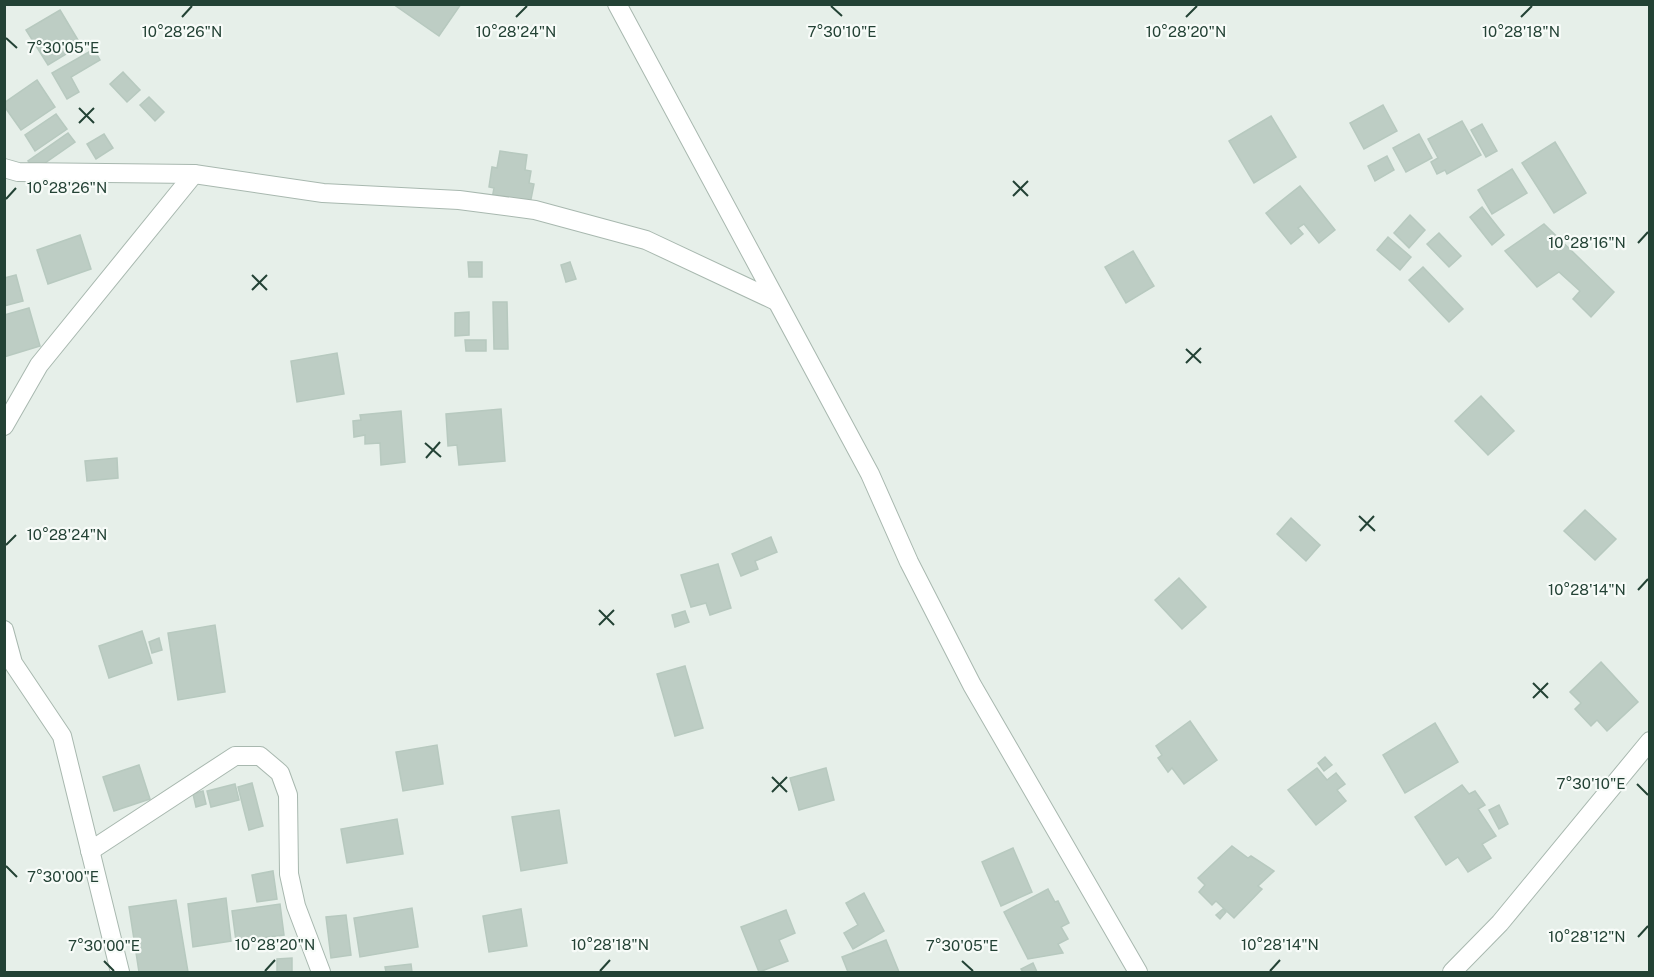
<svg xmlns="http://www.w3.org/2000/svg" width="1654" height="977" font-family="'Public Sans',sans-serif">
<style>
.building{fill:#bdcdc4;stroke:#b7c9bf;stroke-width:1.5}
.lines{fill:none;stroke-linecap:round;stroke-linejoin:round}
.minor-casing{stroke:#a8b8af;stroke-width:20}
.tertiary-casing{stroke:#a8b8af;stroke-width:20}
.minor{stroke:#fff;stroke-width:18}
.tertiary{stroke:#fff;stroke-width:18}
.ticks{fill:none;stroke:#234235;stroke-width:2}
.ticks-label{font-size:15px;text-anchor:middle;fill:#234235;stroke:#f7fbf8;stroke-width:4.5;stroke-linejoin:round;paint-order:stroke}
</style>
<rect width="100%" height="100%" fill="#e6efe9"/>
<g class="building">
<path d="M393,4H461L439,36Z"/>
<path d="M60,10L81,45L48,65L26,30Z"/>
<path d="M94,49L100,60L71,77L79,92L67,99L52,73Z"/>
<path d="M123,72L140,90L127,102L110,84Z"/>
<path d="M37,80L55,107L21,130L4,106V103Z"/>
<path d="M149,97L164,112L155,121L140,105Z"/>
<path d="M1383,105L1397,131L1364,149L1350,123Z"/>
<path d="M56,114L67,129L35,151L25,135Z"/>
<path d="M1271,116L1296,157L1254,183L1229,141Z"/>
<path d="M1462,121L1481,155L1447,174L1445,170L1437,174L1431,162L1438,158L1428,139Z"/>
<path d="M1482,124L1497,151L1486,157L1471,130Z"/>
<path d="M68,133L75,142L35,170L28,161Z"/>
<path d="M104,134L113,148L96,159L87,144Z"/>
<path d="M1419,134L1432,158L1406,172L1393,148Z"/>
<path d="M1555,142L1586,193L1554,213L1522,163Z"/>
<path d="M500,151L527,155L525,170L531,171L529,183L534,184L530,204L492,199L494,188L489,187L492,167L497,168Z"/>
<path d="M1387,156L1394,170L1375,181L1368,166Z"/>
<path d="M1512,169L1527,193L1492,214L1478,190Z"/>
<path d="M1300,186L1335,230L1319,243L1304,224L1298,228L1303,234L1291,244L1266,213Z"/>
<path d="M1482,207L1504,235L1492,245L1470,217Z"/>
<path d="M1410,215L1425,230L1409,248L1394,233Z"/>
<path d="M1544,224L1614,292L1591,317L1573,299L1580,291L1559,272L1537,287L1505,251Z"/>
<path d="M1439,233L1461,256L1449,267L1427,244Z"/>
<path d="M80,235L91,269L48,284L37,250Z"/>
<path d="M1388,237L1411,257L1400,270L1377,250Z"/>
<path d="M1133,251L1154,286L1126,303L1105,267Z"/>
<path d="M468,262H482V277H469Z"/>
<path d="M570,262L576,279L566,282L561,265Z"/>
<path d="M1423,267L1463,309L1449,322L1409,280Z"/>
<path d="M16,275L23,301L4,306V278Z"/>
<path d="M493,302H507L508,349H494Z"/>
<path d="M29,308L40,346L4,357V315Z"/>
<path d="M469,312V335L455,336V313Z"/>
<path d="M465,340H486V351H466Z"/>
<path d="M337,353L344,394L297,402L291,361Z"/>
<path d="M1481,396L1514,431L1488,455L1455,421Z"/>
<path d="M501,409L505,461L459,465L457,445L448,446L446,414Z"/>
<path d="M401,411L405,462L381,465L380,443L365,444V435L354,437L353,421L361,420L360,415Z"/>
<path d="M117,458L118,478L87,481L85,461Z"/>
<path d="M1585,510L1616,539L1595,560L1564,531Z"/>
<path d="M1291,518L1320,545L1306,561L1277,534Z"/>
<path d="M771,537L777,552L755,561L758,569L741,576L732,554Z"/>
<path d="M718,564L731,608L710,615L706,603L691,607L681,575Z"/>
<path d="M1179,578L1206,607L1182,629L1155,600Z"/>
<path d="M685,611L689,622L675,627L672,615Z"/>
<path d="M215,625L225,692L178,700L168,633Z"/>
<path d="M142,631L152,663L109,678L99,646Z"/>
<path d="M159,638L162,650L152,653L149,642Z"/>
<path d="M1601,662L1638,702L1607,731L1597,720L1591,726L1575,709L1581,703L1570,692Z"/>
<path d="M685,666L703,728L675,736L657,674Z"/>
<path d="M1190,721L1217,760L1184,784L1172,768L1168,772L1158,758L1162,755L1156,746Z"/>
<path d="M1435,723L1458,762L1405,793L1383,755Z"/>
<path d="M437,745L443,784L403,791L396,752Z"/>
<path d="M1325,757L1332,765L1324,771L1318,763Z"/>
<path d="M139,765L150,799L114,811L103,777Z"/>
<path d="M826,768L834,800L799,810L790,778Z"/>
<path d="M1317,768L1327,780L1336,773L1345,784L1337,790L1346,801L1316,825L1288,790Z"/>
<path d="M252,783L263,826L249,830L238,787Z"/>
<path d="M235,784L239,800L211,807L207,791Z"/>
<path d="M1462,785L1469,794L1475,791L1485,805L1478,809L1496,836L1482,844L1491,858L1468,872L1458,857L1446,865L1415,817Z"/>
<path d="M203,791L206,804L196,807L193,794Z"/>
<path d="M1499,805L1508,824L1499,829L1489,810Z"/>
<path d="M559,810L567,863L521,871L512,817Z"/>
<path d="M397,819L403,854L347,863L341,829Z"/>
<path d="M1232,846L1248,858L1251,856L1274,871L1258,886L1262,889L1234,918L1216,901L1212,905L1199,892L1205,885L1198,878Z"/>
<path d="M1013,848L1032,892L1001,906L982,862Z"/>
<path d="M273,871L277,899L257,902L252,875Z"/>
<path d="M1048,889L1055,902L1058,901L1069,923L1061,927L1068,939L1058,944L1063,953L1028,959L1004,912Z"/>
<path d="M864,893L884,931L853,949L844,933L858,925L846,903Z"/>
<path d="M226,898L231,941L193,947L188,904Z"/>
<path d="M176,900L188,972H139L129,907Z"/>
<path d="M280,904L284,935L236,941L232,911Z"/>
<path d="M412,908L418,947L360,957L354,918Z"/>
<path d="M521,909L527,946L489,952L483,916Z"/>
<path d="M1223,909L1226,912L1220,919L1216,915Z"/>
<path d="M786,910L795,933L779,940L788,961L759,972L741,927Z"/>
<path d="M346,915L351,955L331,958L326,917Z"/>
<path d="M886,940L899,972H848L842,957Z"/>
<path d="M292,958V972H277V959Z"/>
<path d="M1033,963L1037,972H1023L1021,969Z"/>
<path d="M411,964L412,972H386L385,967Z"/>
</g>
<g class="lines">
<defs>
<g id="minor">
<path d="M4,168L18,172L194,174L323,193L459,200L535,210L646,240L776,301"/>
<path d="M4,426L39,365L194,174"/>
<path d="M4,630L13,663L62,736L120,972"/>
<path d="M90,851L235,756H260L280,773L288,795L289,874L296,906L321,972"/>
<path d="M1452,972L1500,923L1650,741"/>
</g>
<path id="tertiary" d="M617,4L870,474L909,562L972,685L1138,972"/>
</defs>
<use href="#minor" class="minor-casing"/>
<use href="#tertiary" class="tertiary-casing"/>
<use href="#minor" class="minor"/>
<use href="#tertiary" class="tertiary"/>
</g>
<path class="ticks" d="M831,6L842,16M182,17L192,6M516,17L527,6M1186,17L1197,6M1521,17L1532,6M6,38L17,48M79,108L94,123M79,123L94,108M1013,181L1028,196M1013,196L1028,181M6,199L16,188M1638,243L1648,232M252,275L267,290M252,290L267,275M1186,349L1201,363M1186,363L1201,348M425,443L441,457M426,458L440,442M1359,516L1375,531M1360,531L1374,516M6,545L16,535M1638,590L1648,579M599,610L614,625M599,625L614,610M1533,683L1548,698M1533,698L1548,683M772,777L787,792M1637,784L1648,795M772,792L787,777M6,866L17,877M1638,937L1648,926M104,961L114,971M962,961L973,971M265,971L275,960M600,971L610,960M1270,971L1280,960"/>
<g class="ticks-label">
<text x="842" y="37">7°30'10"E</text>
<text x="182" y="37">10°28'26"N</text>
<text x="516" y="37">10°28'24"N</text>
<text x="1186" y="37">10°28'20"N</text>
<text x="1521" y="37">10°28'18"N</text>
<text x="63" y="53">7°30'05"E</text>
<text x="67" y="193">10°28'26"N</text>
<text x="1587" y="248">10°28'16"N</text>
<text x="67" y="540">10°28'24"N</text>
<text x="1587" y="595">10°28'14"N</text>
<text x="1591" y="789">7°30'10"E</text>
<text x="63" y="882">7°30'00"E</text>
<text x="1587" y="942">10°28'12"N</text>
<text x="275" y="950">10°28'20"N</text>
<text x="610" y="950">10°28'18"N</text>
<text x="1280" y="950">10°28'14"N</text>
<text x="104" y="951">7°30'00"E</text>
<text x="962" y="951">7°30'05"E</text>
</g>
<rect width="1654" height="977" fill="none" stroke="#234235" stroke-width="12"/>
</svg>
